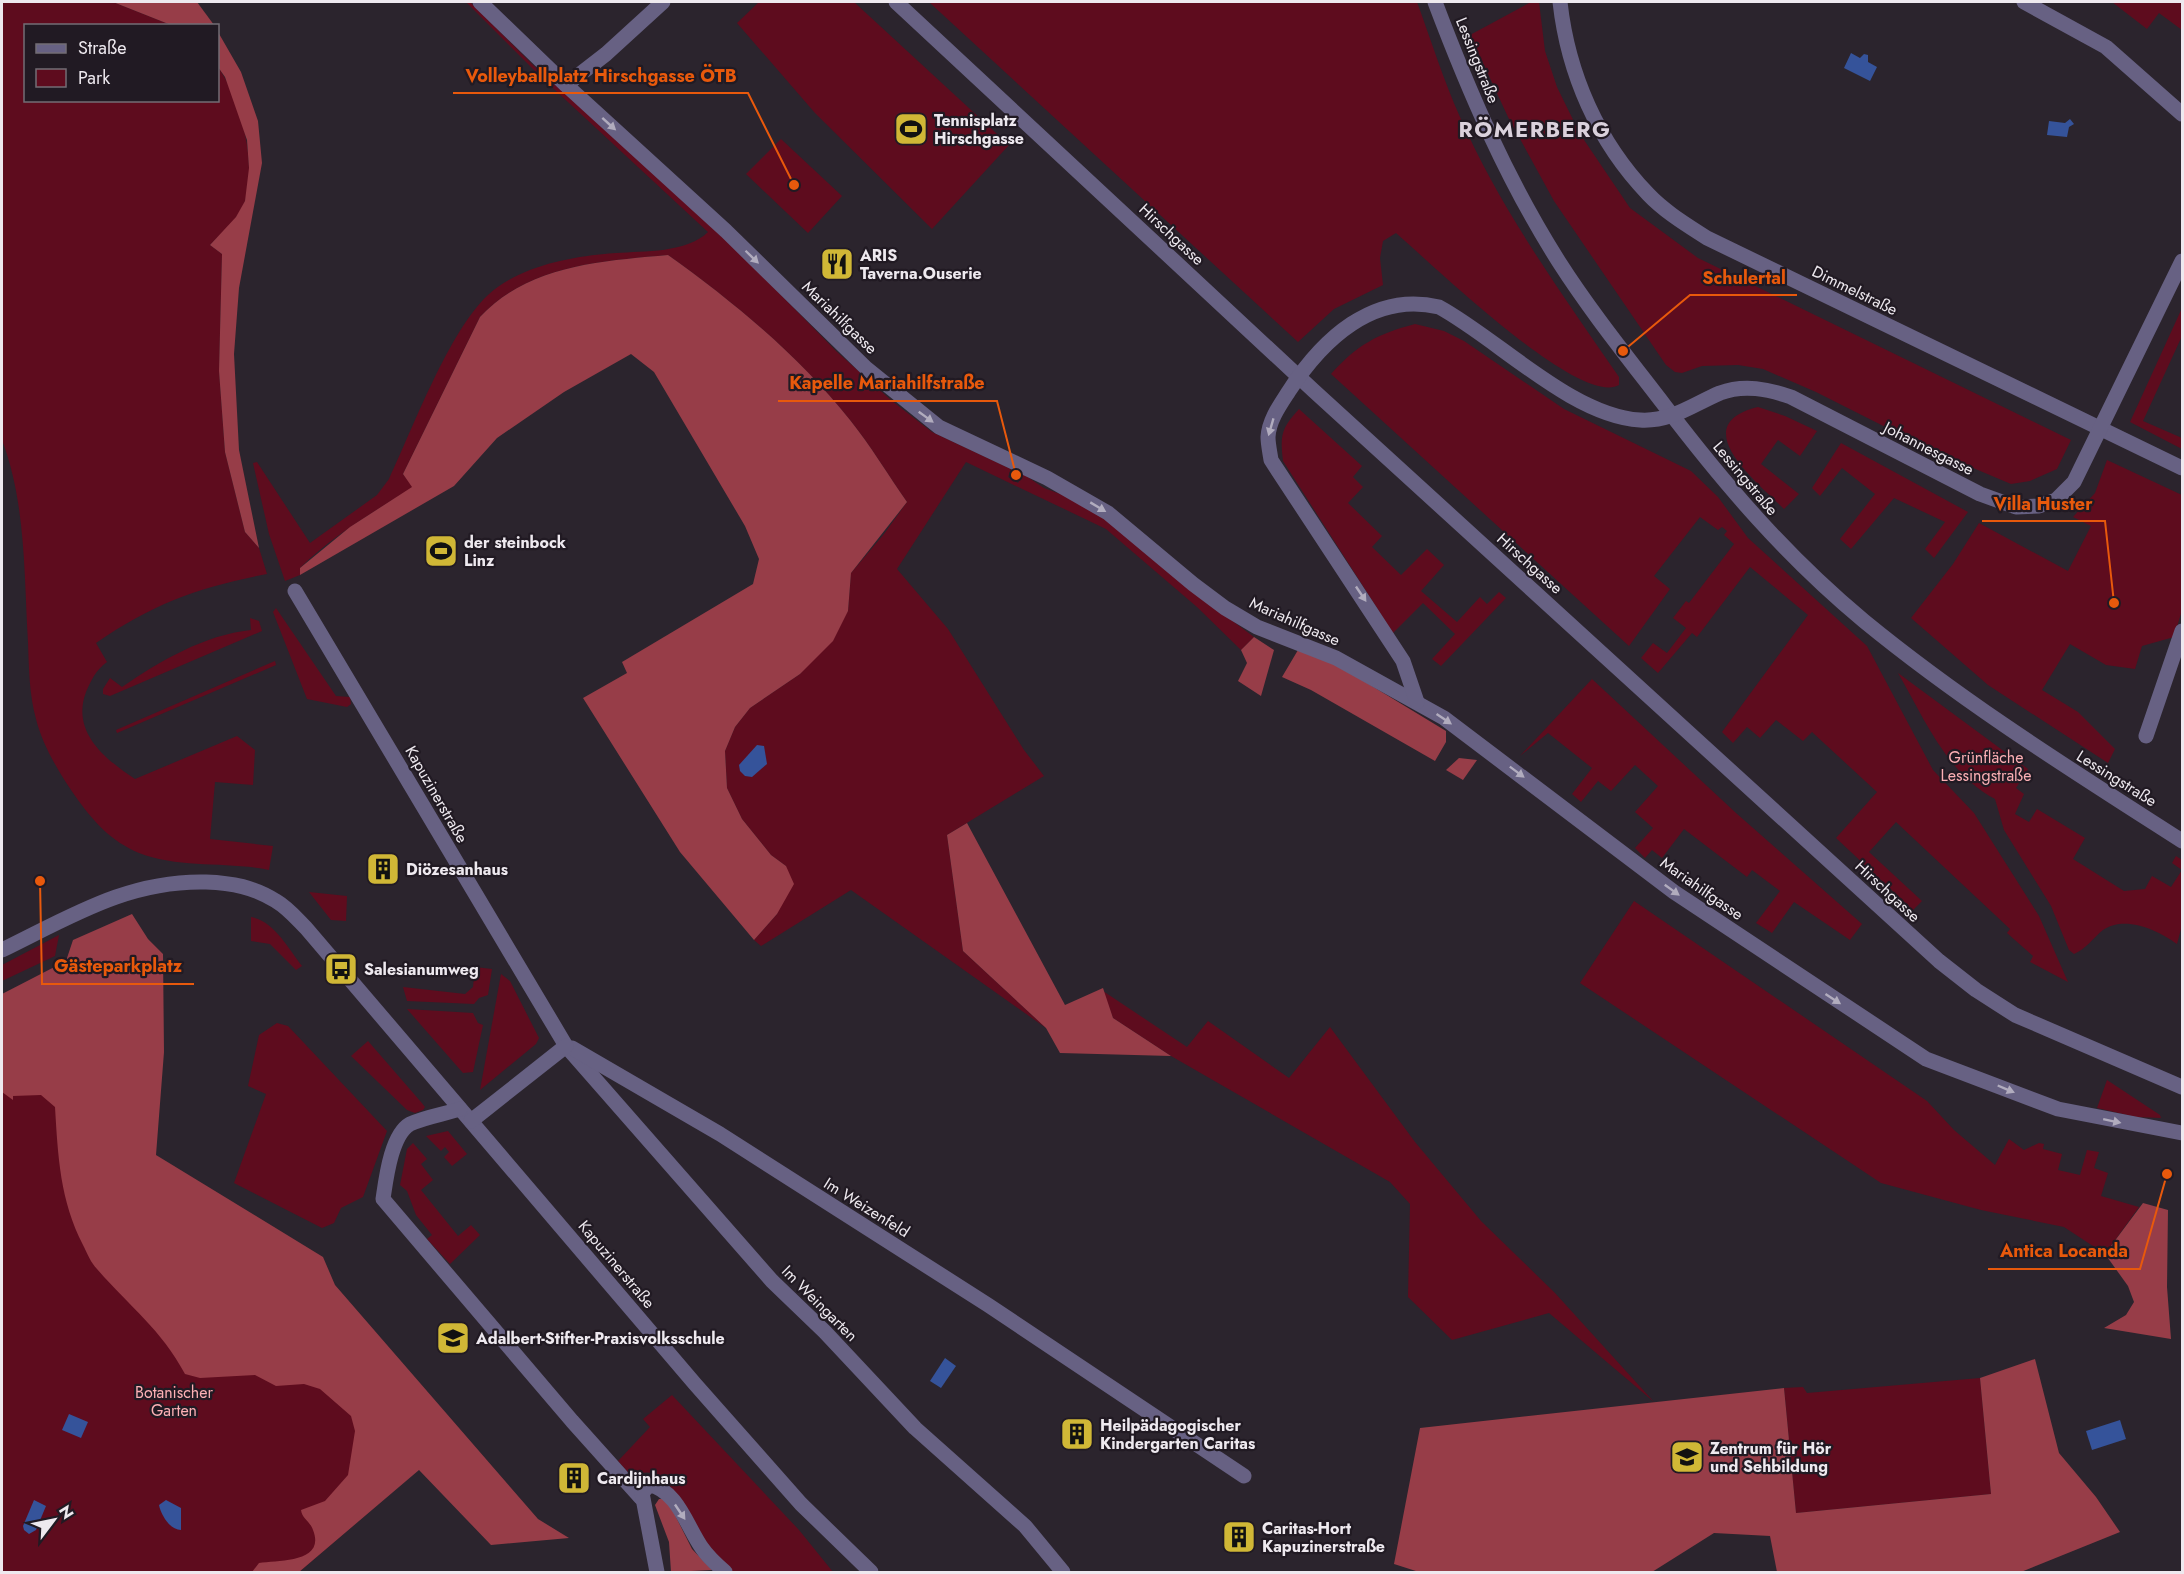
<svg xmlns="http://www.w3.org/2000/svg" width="2184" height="1574" font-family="Jost,sans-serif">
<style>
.green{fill:#5e0c1e}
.forest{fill:#973d48}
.water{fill:#35539a}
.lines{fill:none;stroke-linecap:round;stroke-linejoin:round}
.minor{stroke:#676183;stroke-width:15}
.oneway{fill:#b1acbe}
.labels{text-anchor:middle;stroke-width:4.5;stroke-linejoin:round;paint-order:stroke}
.street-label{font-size:16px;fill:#eee9ef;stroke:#211a23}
.poi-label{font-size:16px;font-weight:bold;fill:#eee9ef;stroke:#211a23;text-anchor:start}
.park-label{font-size:16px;fill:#fdb0b5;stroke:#211a23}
.district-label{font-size:22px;font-weight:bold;letter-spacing:1.5px;fill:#dad1dc;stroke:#211a23}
.leader{fill:none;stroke:#e8590c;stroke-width:2}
.callout-dot{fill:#e8590c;stroke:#211a23;stroke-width:2}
.callout-label{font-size:18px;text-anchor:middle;font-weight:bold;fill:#e8590c;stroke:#211a23;stroke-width:4.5;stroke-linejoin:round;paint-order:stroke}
</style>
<rect width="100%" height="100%" fill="#2b242d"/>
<g class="green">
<path d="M2,2H113L171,25L26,26V100H218V67C241,100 257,162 245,201C239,219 222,232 210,245L222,254L219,371L225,452L245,532L259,548L267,574C199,587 154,603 96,643L107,662C95,671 92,679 86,692C71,732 105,759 135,779L237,736L255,750L253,785L215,782L210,839L273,846L269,870C226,861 180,869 139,853C111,841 95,823 78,800C61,776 43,747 36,719C29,694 29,668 28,642C24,575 26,503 2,440Z"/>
<path d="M466,2H470L533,65L724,237L836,351L892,401L932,432L1011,469L1008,477L1018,483L1023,474L1044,488L1079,501L1106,517L1190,589L1254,637L1241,650L1197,607L1106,529L966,462L897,569L948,629L1024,750L1044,776L947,835L963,951L1046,1028L851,890L761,946L754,940L777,914L786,866L771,855L742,819L727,788L725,751L735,727L750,708L800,674L848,611L851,573L884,534L907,502C888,475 871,446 850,420C799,356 734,302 668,255C602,261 528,265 480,317L403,474L413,487C374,512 333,535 300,568V575L285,581L269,534L253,463L257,462L310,543L377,495L389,479C413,428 449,331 488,295C521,265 574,256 616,253C644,251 687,253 708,232L541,77Z"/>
<path d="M759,2H854L1009,145L932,229L815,113L737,23Z"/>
<path d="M929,2H1417C1431,40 1443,79 1460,117C1501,210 1561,293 1619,377V385C1579,408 1429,261 1396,233L1383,241L1380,258L1383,285L1334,309L1298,342Z"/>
<path d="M1531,2H1539L1545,51L1557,87L1580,134L1630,208L1698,258L2071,440L2057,469L2030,481L2011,484L1933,451L1816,392L1763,369L1738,365L1702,366L1682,373L1675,372L1666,365L1554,201L1508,117L1470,35Z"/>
<path d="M2112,2H2182V30L2159,13L2147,29Z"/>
<path d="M781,139L842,196L808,233L746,174Z"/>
<path d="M2182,308V336L2143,421L2182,438V449L2130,422Z"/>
<path d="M1415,324L1444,331L1464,341L1564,409L1691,471L1718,497L1748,538L1867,646L1933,770L1974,813L2039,916L2068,982L2030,962L2033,956L2007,933L2010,929L1896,822L1869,852L1922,901L1913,910L1836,838L1877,792L1812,732L1803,741L1776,720L1760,738L1747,727L1733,743L1722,732L1808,615L1750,567L1697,637L1692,633L1658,673L1641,658L1653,643L1667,653L1686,628L1673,618L1686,601L1689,603L1734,544L1724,535L1727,531L1722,527L1718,530L1700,517L1654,576L1670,589L1629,646L1331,374C1357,345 1377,334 1415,324Z"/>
<path d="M1758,407L1785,416L1817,431L1800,456L1778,440L1761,464L1799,494L1784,509C1758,483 1684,425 1758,407Z"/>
<path d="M1299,409L1362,466L1353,477L1363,487L1348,503L1382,536L1372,547L1401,575L1427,549L1444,565L1421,591L1457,622L1480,597L1487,604L1499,592L1506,598L1441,666L1432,659L1455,634L1423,603L1393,633L1283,461C1280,435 1281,429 1299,409Z"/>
<path d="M1841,443L1968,512L1934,558L1925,549L1945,522L1894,498L1851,549L1840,539L1875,494L1842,468L1820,496L1812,488Z"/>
<path d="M2107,460L2182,495V610L2174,637L2142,646L2135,669L2106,665L2070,644L2042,690L2078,712L2115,749L2108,763L1988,685L1911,618L1953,564L1979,523L2068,571L2091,526L2073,517L2095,493Z"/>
<path d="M276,608L336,696L350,697L351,704L347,707L307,699L273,612Z"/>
<path d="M250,618L259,621L262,631L110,696L103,694V689L110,678L122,687C160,661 204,635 251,630Z"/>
<path d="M275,661L276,665L117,733L116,730Z"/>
<path d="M1898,673L2028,769L2016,788L2024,794L2015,814L2029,822L2037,809L2085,838L2073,859L2124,891L2145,889L2152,876L2171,887L2182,870L2172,863L2176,856L2182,860V925L2177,944C2158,930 2125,915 2103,930C2093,938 2086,949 2074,954L2069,950L2051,906L2004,830L1995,799C1947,774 1924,718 1898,673Z"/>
<path d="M1592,679L1736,813L1862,924L1850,940L1794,902L1772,933L1756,923L1780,891L1752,870L1747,877L1684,829L1662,858L1652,850L1645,858L1635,848L1653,828L1635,812L1658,786L1635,765L1611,791L1598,781L1581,802L1572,794L1592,768L1548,733L1520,756Z"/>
<path d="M309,892L347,896L346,921L331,920Z"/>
<path d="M1634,901L1927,1101L1954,1130L1995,1165L2009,1139L2024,1150L2039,1143L2044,1144L2043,1149L2062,1154L2058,1170L2080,1175L2087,1150L2099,1152L2094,1168L2108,1173L2101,1196L2139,1207L2105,1254L2064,1227L1981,1210L1881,1183L1580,983Z"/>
<path d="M251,917C274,921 288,948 302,966L296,970L270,944L251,941Z"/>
<path d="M59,935L55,956L2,981V965Z"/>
<path d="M475,967L492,969L488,995L479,998L474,1004L407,1001L403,987L465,994L473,987Z"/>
<path d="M501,974L510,981L539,1038L536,1044L480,1090Z"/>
<path d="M1103,991L1187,1047L1208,1021L1289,1078L1330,1027L1415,1142L1481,1221L1555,1293L1654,1402L1549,1313L1452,1340L1408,1297L1410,1204L1390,1182L1171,1056L1113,1018Z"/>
<path d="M407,1009L473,1013L478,1023L483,1025L473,1072L463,1073Z"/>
<path d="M2,1021L138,1164L419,1469L299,1572H2Z"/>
<path d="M277,1023L288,1026L387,1131L363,1197L341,1208L334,1223L322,1228L234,1183L266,1094L248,1086L259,1035Z"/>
<path d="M368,1041L421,1102L425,1107L423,1110L415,1113L407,1110L351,1056Z"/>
<path d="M2107,1080L2160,1115L2161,1118L2136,1117L2097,1108Z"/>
<path d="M448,1131L467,1154L452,1166L444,1157L449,1152L445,1147L441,1151L426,1136Z"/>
<path d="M413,1143L427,1159L421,1164L433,1180L421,1190L458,1236L471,1225L480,1235L450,1264L427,1239L432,1235L416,1215L407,1191L400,1185L407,1149Z"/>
<path d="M1980,1378L1991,1494L1796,1513L1784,1388L1803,1387L1807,1393Z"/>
<path d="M672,1395L799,1530L833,1572H733C725,1565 716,1557 710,1549C695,1529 665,1451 633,1478L618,1461L650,1427L643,1419Z"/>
</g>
<g class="forest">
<path d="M113,2H197L214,25H171Z"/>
<path d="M218,32L241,72L258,121L262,163L239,288L234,354L239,450L259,548L245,532L225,452L219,371L222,254L210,245L236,217L245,201L249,168L247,140L225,77L218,67Z"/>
<path d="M668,255C734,302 799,356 850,420C871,446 888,475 907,502L851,573L848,611L833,641L800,674L750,708L735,727L725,751L727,788L742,819L771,855L786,866L794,884L777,914L754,940L680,852L583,698L627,673L622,662L753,584L759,559L745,526L654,372L631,354L564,392L497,438L454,486L300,575V568L350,527L412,487L403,474L480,317C528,265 602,261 668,255Z"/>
<path d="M1254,637L1274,650L1261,696L1238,681L1247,663L1241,650Z"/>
<path d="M1298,650L1334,663L1446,731V742L1435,761L1311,690L1282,677Z"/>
<path d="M1459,758L1477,760L1463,780L1446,770Z"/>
<path d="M967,823L1065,1005L1103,988L1113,1018L1171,1056L1060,1053L1046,1028L963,951L947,835Z"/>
<path d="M132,914L148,939L163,954L164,1052L156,1155L323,1257L335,1285L538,1519L569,1538L491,1545L419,1470L299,1572H252L259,1563C279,1560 326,1563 313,1530C310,1521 302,1519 301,1510L325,1501L348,1475L355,1431L351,1416L320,1389L304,1384L276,1386L255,1375L200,1378L185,1374C161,1329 129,1306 97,1269C91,1263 87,1253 83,1245C60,1200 58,1157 55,1107L41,1095L13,1096V1100L2,1092V994L66,961L73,940Z"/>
<path d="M2143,1203L2168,1210L2167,1287L2171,1339L2104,1328L2126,1315L2134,1302L2128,1286L2105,1254Z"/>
<path d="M2035,1359L2059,1453L2096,1497L2120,1532L2021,1572H1777L1770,1536L1714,1533L1652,1572H1419L1394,1564L1420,1428L1784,1388L1796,1513L1991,1494L1980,1378Z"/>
<path d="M659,1499H664L673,1511L692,1549L712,1570L671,1572L669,1542L655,1505Z"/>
</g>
<g class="water">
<path d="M1851,53L1860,58L1864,54L1868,55V62L1877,67L1870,81L1844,68Z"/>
<path d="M2070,119L2074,124L2069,127L2067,137L2047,135L2049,121L2065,123Z"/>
<path d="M757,745L764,746L767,764L752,777L745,776L740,771L739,765Z"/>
<path d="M945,1358L956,1366L941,1388L930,1381Z"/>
<path d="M69,1414L88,1422L81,1438L62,1430Z"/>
<path d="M2120,1420L2126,1439L2092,1450L2086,1431Z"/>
<path d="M34,1500L46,1506L36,1530L29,1534L24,1530L23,1526Z"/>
<path d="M166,1500L181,1508V1530C170,1530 161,1515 159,1505Z"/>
</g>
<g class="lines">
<g class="minor">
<path d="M480,2L566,85L726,231L866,368L939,427L1047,478L1108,513L1193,584L1225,608L1257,627L1336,658L1444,718L1674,892L1926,1059L2058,1109L2182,1133"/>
<path d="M896,2L1314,391L1939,961L1976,990L2015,1015L2182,1087"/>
<path d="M1435,2C1469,92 1507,180 1559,262C1591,312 1629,359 1665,406C1726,486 1787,557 1864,621C1964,703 2073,771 2182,841"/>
<path d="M1560,2C1568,74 1598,142 1648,194C1665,212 1687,225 1707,238L2182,468"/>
<path d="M2024,2L2106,47L2182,114"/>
<path d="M566,85L606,54L663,2"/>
<path d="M295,591L566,1046L772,1281L825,1332L915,1428L1025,1526L1063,1572"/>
<path d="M1417,702L1403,661L1271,460C1270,453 1268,444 1268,437C1269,420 1280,405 1289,391C1322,340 1373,291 1439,307C1498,339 1572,416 1640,420C1671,422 1692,405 1720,393C1744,384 1768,389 1791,397L1980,494L2016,507L2039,506L2056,500L2074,482L2182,261"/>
<path d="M2146,736L2182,631"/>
<path d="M2,950C70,917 128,880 206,882C232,883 254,887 276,901C288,908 297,919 306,928L695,1384L801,1504L871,1572"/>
<path d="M572,1048L720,1134L988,1305L1244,1476"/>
<path d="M460,1109C445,1114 425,1117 410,1124C391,1135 386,1179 383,1199L572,1421L641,1498"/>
<path d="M471,1121L566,1046"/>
<path d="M657,1572L642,1493L649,1485C677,1489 688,1529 702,1548C708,1557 717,1565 725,1572"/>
</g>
</g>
<defs><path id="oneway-solid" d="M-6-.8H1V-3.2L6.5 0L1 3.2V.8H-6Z" transform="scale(1.5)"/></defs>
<g class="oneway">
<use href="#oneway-solid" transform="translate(609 124) rotate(42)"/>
<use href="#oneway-solid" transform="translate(752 257) rotate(44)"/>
<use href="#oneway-solid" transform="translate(926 417) rotate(36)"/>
<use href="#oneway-solid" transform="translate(1271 427) rotate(106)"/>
<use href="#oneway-solid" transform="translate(1098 507) rotate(31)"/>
<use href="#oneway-solid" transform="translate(1361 594) rotate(56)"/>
<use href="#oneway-solid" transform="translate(1444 719) rotate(34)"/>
<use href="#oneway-solid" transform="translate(1517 772) rotate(37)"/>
<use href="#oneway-solid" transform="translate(1672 890) rotate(36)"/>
<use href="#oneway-solid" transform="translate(1833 999) rotate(33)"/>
<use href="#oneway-solid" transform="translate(2006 1089) rotate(23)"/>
<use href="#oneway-solid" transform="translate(2112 1121) rotate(12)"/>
<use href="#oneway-solid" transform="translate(680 1512) rotate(56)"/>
</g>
<defs>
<symbol id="stadium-square" viewBox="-11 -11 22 22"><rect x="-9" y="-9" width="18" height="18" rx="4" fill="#d0b736" stroke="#211a23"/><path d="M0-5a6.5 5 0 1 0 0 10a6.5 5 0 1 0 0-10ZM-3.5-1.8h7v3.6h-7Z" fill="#111"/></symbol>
<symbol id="restaurant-square" viewBox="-11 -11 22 22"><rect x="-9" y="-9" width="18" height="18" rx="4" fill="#d0b736" stroke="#211a23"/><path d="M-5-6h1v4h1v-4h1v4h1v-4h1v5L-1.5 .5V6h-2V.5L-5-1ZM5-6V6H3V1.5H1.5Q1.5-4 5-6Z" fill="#111"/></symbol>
<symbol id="building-square" viewBox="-11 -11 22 22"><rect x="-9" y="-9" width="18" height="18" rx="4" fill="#d0b736" stroke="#211a23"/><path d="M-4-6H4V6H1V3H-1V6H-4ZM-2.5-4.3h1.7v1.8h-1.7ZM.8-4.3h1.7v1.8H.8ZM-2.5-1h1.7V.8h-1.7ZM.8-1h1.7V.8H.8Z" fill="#111"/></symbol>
<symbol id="bus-square" viewBox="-11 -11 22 22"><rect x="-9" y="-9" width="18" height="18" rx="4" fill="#d0b736" stroke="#211a23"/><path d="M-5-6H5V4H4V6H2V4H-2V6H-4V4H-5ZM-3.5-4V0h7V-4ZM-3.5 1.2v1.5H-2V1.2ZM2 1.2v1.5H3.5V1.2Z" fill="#111"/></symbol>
<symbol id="school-square" viewBox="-11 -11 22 22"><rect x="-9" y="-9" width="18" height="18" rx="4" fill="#d0b736" stroke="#211a23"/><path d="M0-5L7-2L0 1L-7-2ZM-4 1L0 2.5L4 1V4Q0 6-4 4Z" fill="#111"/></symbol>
</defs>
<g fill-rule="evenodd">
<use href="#stadium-square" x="892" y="110" width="38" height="38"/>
<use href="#restaurant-square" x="818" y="245" width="38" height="38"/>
<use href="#stadium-square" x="422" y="532" width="38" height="38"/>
<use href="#building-square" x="364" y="850" width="38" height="38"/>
<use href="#bus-square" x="322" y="950" width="38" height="38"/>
<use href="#school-square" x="434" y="1319" width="38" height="38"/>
<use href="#building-square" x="1058" y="1415" width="38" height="38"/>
<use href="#school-square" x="1668" y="1438" width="38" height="38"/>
<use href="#building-square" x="555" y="1459" width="38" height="38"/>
<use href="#building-square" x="1220" y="1518" width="38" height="38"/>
</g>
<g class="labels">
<g class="street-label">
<text transform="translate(1478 60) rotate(68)" y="6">Lessingstraße</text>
<text transform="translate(1172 234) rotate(43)" y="6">Hirschgasse</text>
<text transform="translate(1855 290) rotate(26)" y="6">Dimmelstraße</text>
<text transform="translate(840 317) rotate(44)" y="6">Mariahilfgasse</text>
<text transform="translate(1929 448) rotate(27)" y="6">Johannesgasse</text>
<text transform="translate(1746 478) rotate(50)" y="6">Lessingstraße</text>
<text transform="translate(1530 563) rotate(42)" y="6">Hirschgasse</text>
<text transform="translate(1295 621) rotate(24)" y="6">Mariahilfgasse</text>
<text transform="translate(2117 778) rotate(32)" y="6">Lessingstraße</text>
<text transform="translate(437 794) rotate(60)" y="6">Kapuzinerstraße</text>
<text transform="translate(1702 888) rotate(35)" y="6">Mariahilfgasse</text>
<text transform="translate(1888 891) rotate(43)" y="6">Hirschgasse</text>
<text transform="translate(867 1207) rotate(32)" y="6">Im Weizenfeld</text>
<text transform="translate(617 1264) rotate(50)" y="6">Kapuzinerstraße</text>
<text transform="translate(820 1303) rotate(45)" y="6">Im Weingarten</text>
</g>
<g class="poi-label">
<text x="934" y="126">Tennisplatz<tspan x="934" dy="18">Hirschgasse</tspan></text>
<text x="860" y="261">ARIS<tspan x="860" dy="18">Taverna.Ouserie</tspan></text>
<text x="464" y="548">der steinbock<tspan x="464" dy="18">Linz</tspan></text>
<text x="406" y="875">Diözesanhaus</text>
<text x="364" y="975">Salesianumweg</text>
<text x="476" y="1344">Adalbert-Stifter-Praxisvolksschule</text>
<text x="1100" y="1431">Heilpädagogischer<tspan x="1100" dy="18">Kindergarten Caritas</tspan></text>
<text x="1710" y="1454">Zentrum für Hör<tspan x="1710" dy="18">und Sehbildung</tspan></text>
<text x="597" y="1484">Cardijnhaus</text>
<text x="1262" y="1534">Caritas-Hort<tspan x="1262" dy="18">Kapuzinerstraße</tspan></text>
</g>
<g class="park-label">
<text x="1986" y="763">Grünfläche<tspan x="1986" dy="18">Lessingstraße</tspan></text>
<text x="174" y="1398">Botanischer<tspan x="174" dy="18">Garten</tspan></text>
</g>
<g class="district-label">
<text x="1535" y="137">RÖMERBERG</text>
</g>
</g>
<path class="leader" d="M794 185L748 93H453M1623 351L1690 295H1797M1016 475L997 401H778M2114 603L2105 521H1982M40 881L42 984H194M2167 1174L2140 1269H1988"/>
<g class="callout-dot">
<circle cx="794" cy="185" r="6"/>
<circle cx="1623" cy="351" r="6"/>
<circle cx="1016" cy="475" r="6"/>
<circle cx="2114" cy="603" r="6"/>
<circle cx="40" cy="881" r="6"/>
<circle cx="2167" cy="1174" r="6"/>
</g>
<g class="callout-label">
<text x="601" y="82">Volleyballplatz Hirschgasse ÖTB</text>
<text x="1744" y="284">Schulertal</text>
<text x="887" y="389">Kapelle Mariahilfstraße</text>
<text x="2043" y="510">Villa Huster</text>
<text x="118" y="972">Gästeparkplatz</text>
<text x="2064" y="1257">Antica Locanda</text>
</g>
<rect width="2184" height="1574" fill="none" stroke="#eee9ef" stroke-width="6"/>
<rect x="24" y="24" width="195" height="78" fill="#211a23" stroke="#736d75" stroke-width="1.5"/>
<rect x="36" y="44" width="30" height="9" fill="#676183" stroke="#736d75" stroke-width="1.5"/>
<text x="78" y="54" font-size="18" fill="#eee9ef">Straße</text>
<rect x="36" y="69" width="30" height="18" fill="#5e0c1e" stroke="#736d75" stroke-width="1.5"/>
<text x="78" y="84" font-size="18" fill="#eee9ef">Park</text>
<g transform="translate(54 1520) rotate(58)" stroke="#211a23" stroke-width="4.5" paint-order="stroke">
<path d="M0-4.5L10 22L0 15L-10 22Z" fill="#eee9ef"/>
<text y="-9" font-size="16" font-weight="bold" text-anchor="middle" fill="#eee9ef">N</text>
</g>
</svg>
